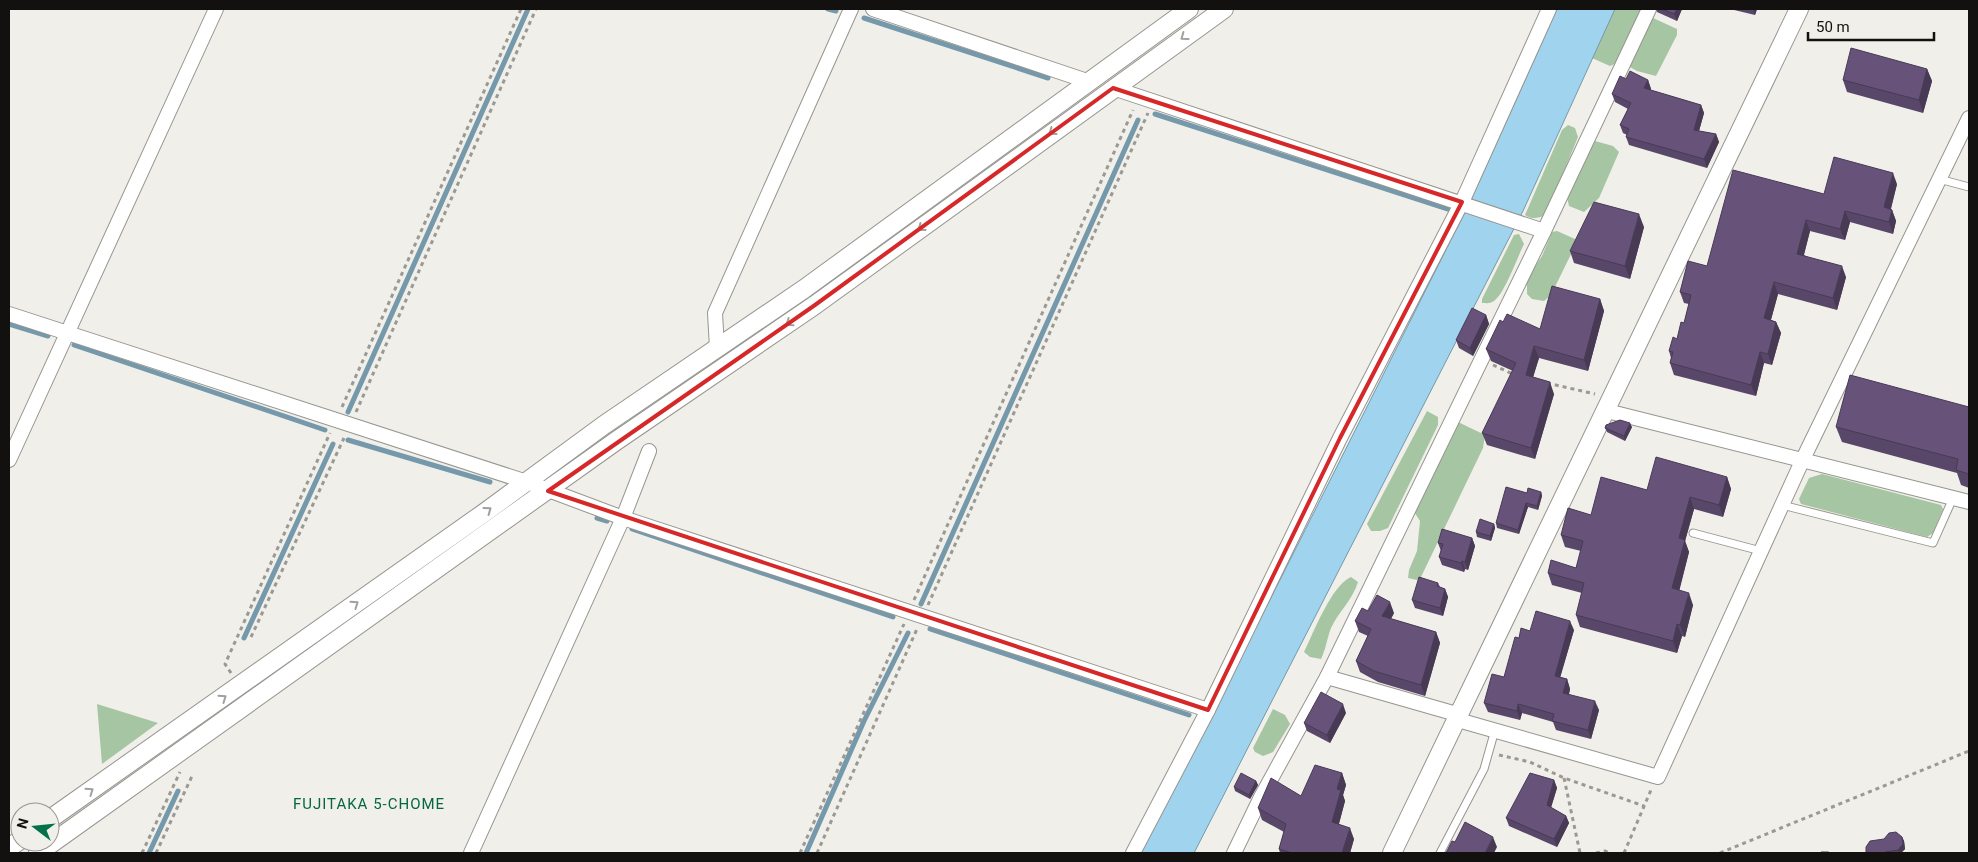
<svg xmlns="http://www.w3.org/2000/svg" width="1978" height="862" font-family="Roboto,sans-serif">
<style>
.green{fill:#a6c5a2}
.water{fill:#9fd3ee;stroke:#7599ab}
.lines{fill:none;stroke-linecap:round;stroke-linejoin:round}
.stream{stroke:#7599ab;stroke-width:5}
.service-casing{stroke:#96958f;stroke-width:9}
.minor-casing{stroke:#96958f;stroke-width:16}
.tertiary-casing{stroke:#96958f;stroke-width:20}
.path{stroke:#9a9994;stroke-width:3;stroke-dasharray:4 4;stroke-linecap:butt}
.service{stroke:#fff;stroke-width:7}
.minor{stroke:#fff;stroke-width:14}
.tertiary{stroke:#fff;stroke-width:18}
.wall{fill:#594769}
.shaded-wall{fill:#483a55}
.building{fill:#67537a;stroke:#483a55}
.oneway{stroke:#a0a09f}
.marked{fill:none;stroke:#d62828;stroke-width:4;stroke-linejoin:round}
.labels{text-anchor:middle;stroke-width:5;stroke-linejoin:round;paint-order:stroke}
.neighbourhood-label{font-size:15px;letter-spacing:1px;fill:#046642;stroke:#f0efe9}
</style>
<rect width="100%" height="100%" fill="#f0efe9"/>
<g class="green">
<path d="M1615,9H1641L1617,63L1610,66L1592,58Z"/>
<path d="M1653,18L1677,29V35L1656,76L1637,71L1630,67V58L1649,19Z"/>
<path d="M1568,125L1575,128L1578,137L1546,215C1538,218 1532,220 1525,215L1562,130Z"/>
<path d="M1595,141L1613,146L1619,152L1599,198L1584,212L1569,206L1567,197L1588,147Z"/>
<path d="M1557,231L1575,239L1576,244L1551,295L1544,301L1532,299L1527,294V278L1542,256L1552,232Z"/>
<path d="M1519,234L1524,244C1517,258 1505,293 1494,301C1490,304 1486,303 1482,303V299L1514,235Z"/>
<path d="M1427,411L1438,417V425L1388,528L1380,531H1371L1367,524Z"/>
<path d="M1458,422L1485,435L1483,448L1421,577L1417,580L1408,578L1409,570L1417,551L1420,521L1413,510Z"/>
<path d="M1822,474L1941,505L1943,509L1933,533L1927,537L1801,504L1799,499L1809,478Z"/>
<path d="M1351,577L1358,582C1352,601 1339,611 1331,628C1327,638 1326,649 1321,659L1310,657L1304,652C1314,632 1331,586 1351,577Z"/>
<path d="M97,704L158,723L102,764Z"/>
<path d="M1273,709L1285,715L1290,724L1273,752L1263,756L1255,752L1253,748Z"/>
</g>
<path class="water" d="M1557,9H1615L1523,211L1194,853H1140L1209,721L1471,200Z"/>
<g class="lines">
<g class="stream">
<path d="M828,9L836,11"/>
<path d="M864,18L1048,78"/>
<path d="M1155,114L1448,209"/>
<path d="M9,324L48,336"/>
<path d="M74,345L325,430"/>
<path d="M348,412L528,9"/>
<path d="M348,440L490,482"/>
<path d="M597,518L607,521"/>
<path d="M632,529L893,617"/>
<path d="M921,604L1138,120"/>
<path d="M930,629L1189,715"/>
<path d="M244,638L333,444"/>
<path d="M149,853L178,791"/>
<path d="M806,853L864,721L908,633"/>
</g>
<defs>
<g id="service">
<path d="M1939,179L1969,187"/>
<path d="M1782,505L1933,543L1953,498"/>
<path d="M1693,533L1761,551"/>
<path d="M1440,853L1484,769L1495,730"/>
</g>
<g id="minor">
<path d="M873,9L1087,81"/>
<path d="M1113,88L1544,231"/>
<path d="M9,314L527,482L623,518L1208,710"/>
<path d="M717,348L715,313L851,9"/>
<path d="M1607,411L1969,502"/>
<path d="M9,460L216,9"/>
<path d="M1327,677L1460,715"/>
<path d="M1458,720L1658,777L1803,459L1969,118"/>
<path d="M471,853L623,518L649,451"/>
<path d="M1133,853L1208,710L1340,438L1462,202L1549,9"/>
<path d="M1234,853L1261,797L1327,677L1544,231L1649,9"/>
</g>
<g id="tertiary">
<path d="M50,819L484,513L604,425L804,289L1189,9"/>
<path d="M9,848L20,840"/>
<path d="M38,853L616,441L815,305L1224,9"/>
<path d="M1392,853L1799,9"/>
</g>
</defs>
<use href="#service" class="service-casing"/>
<use href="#minor" class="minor-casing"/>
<use href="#tertiary" class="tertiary-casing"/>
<g class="path">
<path d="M1493,365L1515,375"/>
<path d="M1547,383L1595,394"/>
<path d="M342,407L521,9"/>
<path d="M356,412L536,9"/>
<path d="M914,600L1133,110"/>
<path d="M928,605L1148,113"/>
<path d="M251,637L344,438"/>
<path d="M231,673L225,664L330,433"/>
<path d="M1499,755L1530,762L1564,778L1644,806"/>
<path d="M1564,778L1580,853"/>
<path d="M142,853L180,772"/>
<path d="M156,853L193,774"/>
<path d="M800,853L904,624"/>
<path d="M817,853L917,629"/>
<path d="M1596,853L1605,851L1610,853"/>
<path d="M1624,853L1651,790"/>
<path d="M1720,853L1969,751"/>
</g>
<use href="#service" class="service"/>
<use href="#minor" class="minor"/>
<use href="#tertiary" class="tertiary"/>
</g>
<g class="wall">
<path d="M1656,9H1682L1677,21L1657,12Z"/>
<path d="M1730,9H1757L1755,15Z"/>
<path d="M1927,69L1932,81L1923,113L1847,92L1843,80Z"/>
<path d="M1626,79L1648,80L1651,89L1650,90L1701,105L1704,113L1699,131L1716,134L1719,142L1707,168L1629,145L1626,137L1627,135L1623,133L1620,125L1628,109L1615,102L1612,94Z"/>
<path d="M1897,184L1891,209L1892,210L1896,221L1893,234L1850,222L1845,240L1810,231L1804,255L1846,277L1837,310L1778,294L1771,320L1776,322L1781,333L1772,365L1764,363L1756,396L1674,375L1670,363L1671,358L1669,351L1677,339L1684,323L1689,304L1684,303L1680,292L1707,266L1824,194Z"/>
<path d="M1644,227L1630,279L1574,263L1570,251Z"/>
<path d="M1600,299L1604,311L1588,371L1539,358L1533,377L1554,394L1535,459L1487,445L1482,433L1513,371L1491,361L1486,349L1503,322L1540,329Z"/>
<path d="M1486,315L1489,324L1473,356L1459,348L1456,340Z"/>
<path d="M1969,407V488L1961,485L1957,473L1842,442L1836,427Z"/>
<path d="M1632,427L1625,441L1607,432L1605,428Z"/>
<path d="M1727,477L1731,489L1723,517L1694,509L1685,541L1689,552L1679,590L1693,605L1685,637L1682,636L1677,653L1580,627L1576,615L1582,593L1552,585L1548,573L1576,568L1581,551L1565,547L1561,535L1591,515L1647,490Z"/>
<path d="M1541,492L1542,496L1538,510L1528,507L1519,534L1497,528L1496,523L1527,493Z"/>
<path d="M1494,524L1495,528L1491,541L1477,537L1476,532Z"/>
<path d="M1472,538L1475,546L1468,570L1465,569L1464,572L1442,565L1439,557L1441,551L1438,543Z"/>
<path d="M1438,583L1440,587L1445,589L1448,597L1443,616L1415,608L1412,600Z"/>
<path d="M1368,611L1394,613L1391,619L1436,632L1440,643L1425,696L1378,682L1360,672L1356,661L1368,636L1359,632L1355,621Z"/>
<path d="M1574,630L1560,677L1567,679L1570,689L1569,694L1599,710L1591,739L1556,730L1553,722L1522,713L1520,720L1488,712L1484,703L1504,677L1519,638L1530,631Z"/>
<path d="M1346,713L1330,743L1307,731L1304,723Z"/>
<path d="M1342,773L1346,785L1343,795L1345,801L1339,824L1354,839L1350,853H1280L1279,849L1284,832L1262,820L1258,808L1301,796Z"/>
<path d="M1554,780L1557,788L1551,808L1566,816L1569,823L1557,847L1509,826L1506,818Z"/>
<path d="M1256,781L1258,785L1250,799L1235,791L1234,787Z"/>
<path d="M1902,837L1904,841L1905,849L1901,853H1866Z"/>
</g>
<g class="shaded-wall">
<path d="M1677,9H1682L1677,21L1674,14Z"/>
<path d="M1753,9H1757L1755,15Z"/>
<path d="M1927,69L1932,81L1923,113L1919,100Z"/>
<path d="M1648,80L1651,89L1647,97L1644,88Z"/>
<path d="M1701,105L1704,113L1697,138L1694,130Z"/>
<path d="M1716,134L1719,142L1707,168L1704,159Z"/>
<path d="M1893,173L1897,184L1888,219L1884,207Z"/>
<path d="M1892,210L1896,221L1893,234L1889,222Z"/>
<path d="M1845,211L1850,222L1845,240L1840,229Z"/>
<path d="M1639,214L1644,227L1630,279L1625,266Z"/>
<path d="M1806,220L1810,231L1801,265L1797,254Z"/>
<path d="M1842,266L1846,277L1837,310L1833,298Z"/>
<path d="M1774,282L1778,294L1768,330L1764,318Z"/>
<path d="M1600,299L1604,311L1588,371L1584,360Z"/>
<path d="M1486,315L1489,324L1473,356L1470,348Z"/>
<path d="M1776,322L1781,333L1772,365L1768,354Z"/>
<path d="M1534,346L1539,358L1530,387L1526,375Z"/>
<path d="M1760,352L1764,363L1756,396L1751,385Z"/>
<path d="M1550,382L1554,394L1535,459L1531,448Z"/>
<path d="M1630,423L1632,427L1625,441L1624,436Z"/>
<path d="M1727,477L1731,489L1723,517L1719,505Z"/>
<path d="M1541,492L1542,496L1538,510L1537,506Z"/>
<path d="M1690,497L1694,509L1685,541L1689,552L1677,600L1672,588L1679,538Z"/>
<path d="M1526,503L1528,507L1519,534L1518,530Z"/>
<path d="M1494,524L1495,528L1491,541L1490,536Z"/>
<path d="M1472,538L1475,546L1468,570L1465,562Z"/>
<path d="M1462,561L1465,569L1464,572L1461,563Z"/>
<path d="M1445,589L1448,597L1443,616L1440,608Z"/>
<path d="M1689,593L1693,605L1685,637L1680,625Z"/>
<path d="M1390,602L1394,613L1386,627L1382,616Z"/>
<path d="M1570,621L1574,630L1558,685L1555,676Z"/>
<path d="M1677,624L1682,636L1677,653L1673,641Z"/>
<path d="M1436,632L1440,643L1425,696L1421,685Z"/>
<path d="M1567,679L1570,689L1567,702L1563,693Z"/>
<path d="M1595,701L1599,710L1591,739L1588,730Z"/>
<path d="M1343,704L1346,713L1330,743L1327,735Z"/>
<path d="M1518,704L1522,713L1520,720L1517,711Z"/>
<path d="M1342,773L1346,785L1343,795L1345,801L1336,834L1332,822L1337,789Z"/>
<path d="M1554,780L1557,788L1549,813L1547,805Z"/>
<path d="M1256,781L1258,785L1250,799L1249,795Z"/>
<path d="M1566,816L1569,823L1557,847L1554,839Z"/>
<path d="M1350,828L1354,839L1350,853H1342Z"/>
<path d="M1493,837L1497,847L1494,853H1485Z"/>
<path d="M1902,837L1904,841L1905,849L1901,853H1899L1898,850Z"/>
</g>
<g class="building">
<path d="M1662,9H1677L1674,14Z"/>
<path d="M1851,48L1927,69L1919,100L1843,80Z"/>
<path d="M1630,71L1648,80L1644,88L1701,105L1694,130L1716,134L1704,159L1626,137L1629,129L1620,125L1631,103L1612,94L1620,76L1626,79Z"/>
<path d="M1834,157L1893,173L1884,207L1892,210L1889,222L1845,211L1840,229L1806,220L1797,254L1842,266L1833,298L1774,282L1764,318L1776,322L1768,354L1760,352L1751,385L1670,363L1673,352L1669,351L1673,337L1677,339L1681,322L1684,323L1691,295L1680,292L1688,261L1707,266L1733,170L1824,194Z"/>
<path d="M1594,202L1639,214L1625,266L1570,251Z"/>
<path d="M1552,286L1600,299L1584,360L1534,346L1526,375L1550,382L1531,448L1482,433L1516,363L1486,349L1500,320L1503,322L1507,314L1540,329Z"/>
<path d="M1472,308L1486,315L1470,348L1456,340Z"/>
<path d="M1850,375L1969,407V474L1956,470L1958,459L1836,427Z"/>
<path d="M1620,420L1630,423L1624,436L1605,428L1606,425Z"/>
<path d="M1656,457L1727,477L1719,505L1690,497L1679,538L1685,540L1672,588L1689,593L1680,625L1677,624L1673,641L1576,615L1584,583L1548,573L1551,560L1576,568L1583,541L1561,535L1568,508L1591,515L1601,477L1647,490Z"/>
<path d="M1506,487L1527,493L1528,488L1541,492L1537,506L1526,503L1518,530L1496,523Z"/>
<path d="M1480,519L1494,524L1490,536L1476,532Z"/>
<path d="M1442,529L1472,538L1465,562L1462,561L1461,563L1439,557L1443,544L1438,543Z"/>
<path d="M1419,577L1438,583L1437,586L1445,589L1440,608L1412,600Z"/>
<path d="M1377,595L1390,602L1382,616L1436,632L1421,685L1374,671L1356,661L1371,629L1355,621L1362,608L1368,611Z"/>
<path d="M1536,611L1570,621L1555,676L1567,679L1563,693L1595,701L1588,730L1552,721L1554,714L1518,704L1517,711L1484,703L1492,674L1504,677L1515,637L1519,638L1521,628L1530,631Z"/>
<path d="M1321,692L1343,704L1327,735L1304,723Z"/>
<path d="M1315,765L1342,773L1337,789L1341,790L1332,822L1350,828L1342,853H1292L1279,849L1286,824L1258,808L1271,778L1301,796Z"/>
<path d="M1241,773L1256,781L1249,795L1234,787Z"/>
<path d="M1530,773L1554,780L1547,805L1566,816L1554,839L1506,818Z"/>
<path d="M1465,822L1493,837L1485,853H1446L1452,841L1455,842Z"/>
<path d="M1896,832L1902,837L1903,844L1898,850L1885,852L1884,853H1866V847L1870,841L1884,839L1889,833Z"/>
<path d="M1821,852H1828L1831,853H1820Z"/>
</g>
<defs><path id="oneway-chevron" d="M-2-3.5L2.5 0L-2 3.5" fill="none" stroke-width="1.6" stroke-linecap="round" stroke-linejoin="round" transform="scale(1.25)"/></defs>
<g class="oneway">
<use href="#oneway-chevron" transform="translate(1184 37) rotate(144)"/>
<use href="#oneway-chevron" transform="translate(1052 132) rotate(144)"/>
<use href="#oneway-chevron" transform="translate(921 228) rotate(144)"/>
<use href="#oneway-chevron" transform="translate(789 323) rotate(146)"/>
<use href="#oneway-chevron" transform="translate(488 510) rotate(-36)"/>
<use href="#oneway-chevron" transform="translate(355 604) rotate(-35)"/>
<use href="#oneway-chevron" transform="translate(223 698) rotate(-35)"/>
<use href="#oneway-chevron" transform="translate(90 791) rotate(-35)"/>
</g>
<path class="marked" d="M1113,88L1462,202L1340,438L1208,710L548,491L815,305Z"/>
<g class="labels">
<g class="neighbourhood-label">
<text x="369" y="809">FUJITAKA 5-CHOME</text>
</g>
</g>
<rect width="1978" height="862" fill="none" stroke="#12110f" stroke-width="20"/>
<g transform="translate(35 827) rotate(286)"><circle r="24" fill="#f0efe9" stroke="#979692"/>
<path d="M0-4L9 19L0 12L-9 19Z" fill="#04714a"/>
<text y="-8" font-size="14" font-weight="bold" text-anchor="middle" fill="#12110f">N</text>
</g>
<path d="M1808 32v8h126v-8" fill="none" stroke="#12110f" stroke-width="2.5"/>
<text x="1816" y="32" font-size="15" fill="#12110f" stroke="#f0efe9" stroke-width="4" paint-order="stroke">50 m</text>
</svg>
